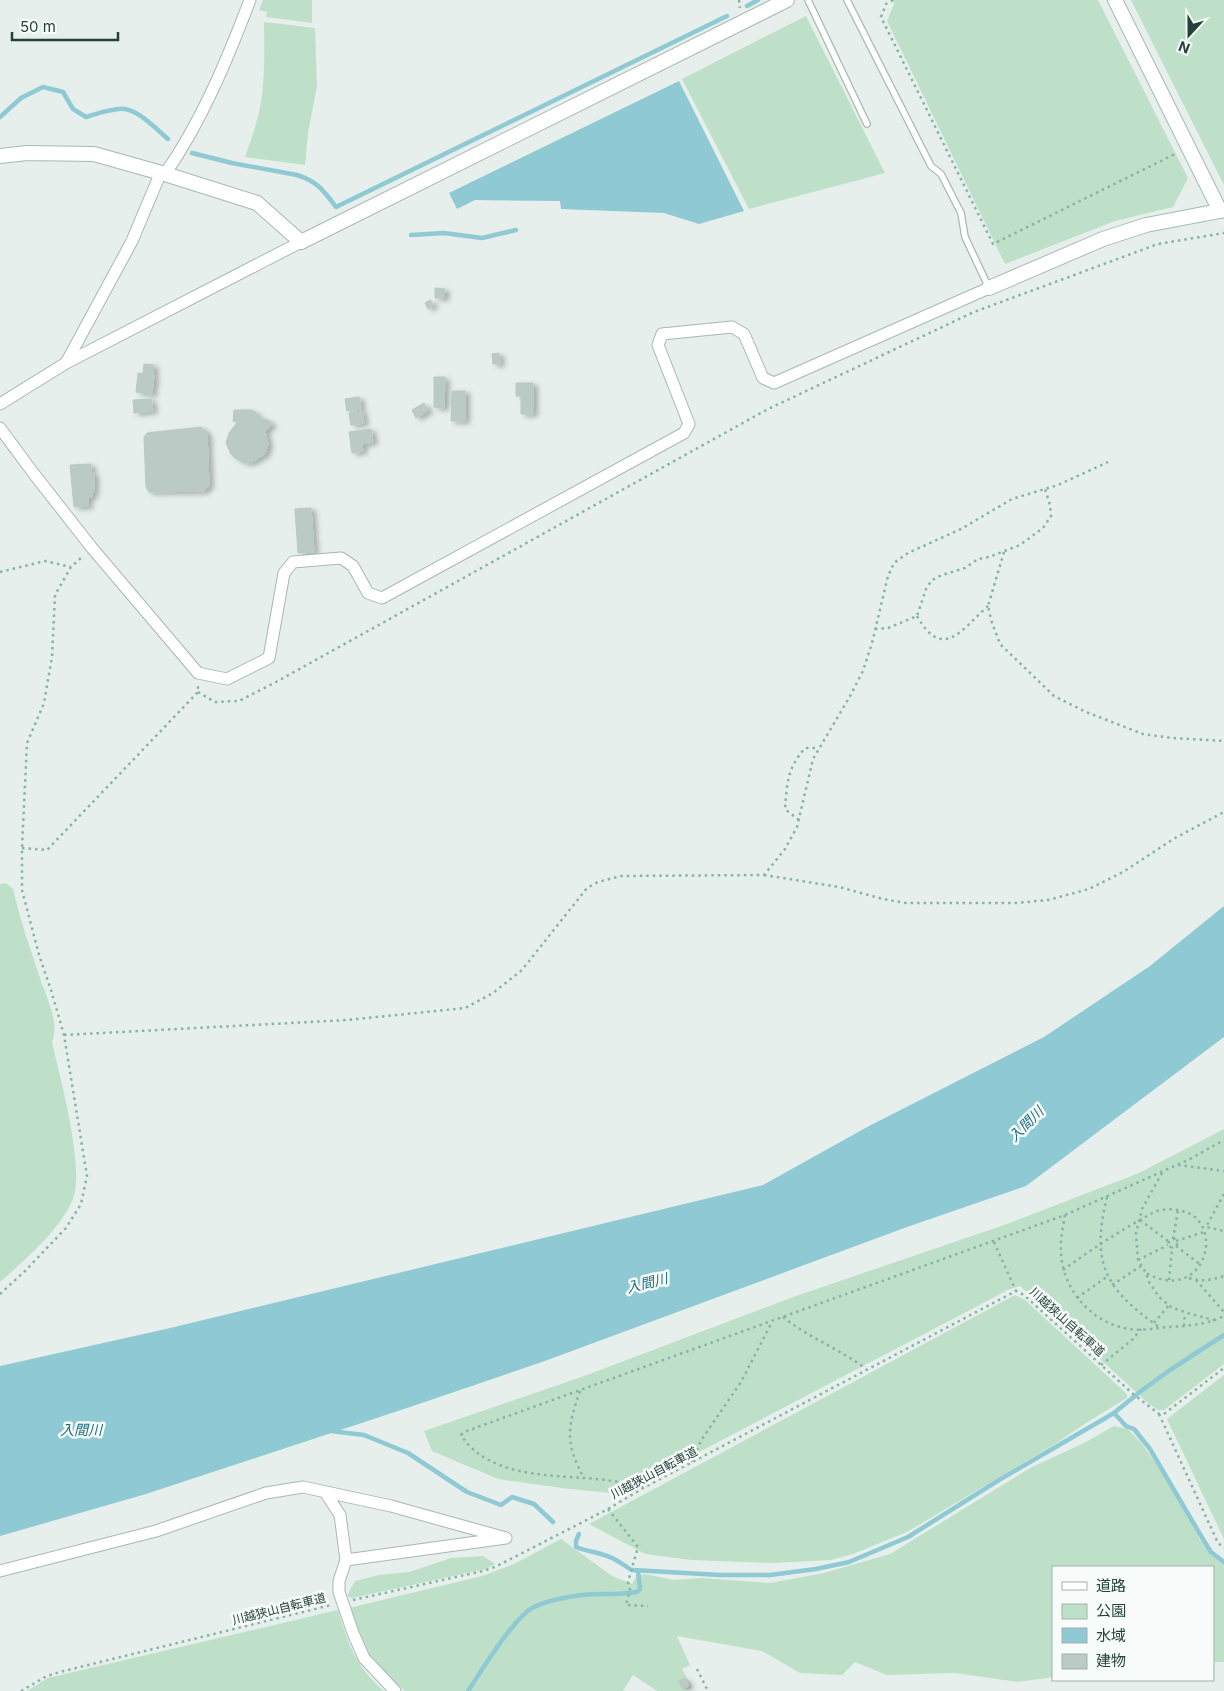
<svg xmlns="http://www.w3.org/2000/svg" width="1224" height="1691" font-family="Inter,'Noto Sans JP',sans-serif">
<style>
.green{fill:#bfe0c8}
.water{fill:#8ec9d4}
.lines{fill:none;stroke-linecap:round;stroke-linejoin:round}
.stream{stroke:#8ec9d4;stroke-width:4.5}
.building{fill:#bbcac4;stroke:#b8c9c2;filter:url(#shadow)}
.service-casing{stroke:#a8b8b2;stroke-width:8}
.minor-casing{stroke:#a8b8b2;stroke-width:13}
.tertiary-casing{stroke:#a8b8b2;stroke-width:16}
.path{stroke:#86b3a5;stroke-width:2.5;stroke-dasharray:2.5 4;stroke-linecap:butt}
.service{stroke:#fff;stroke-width:5.5}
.minor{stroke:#fff;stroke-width:11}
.tertiary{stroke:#fff;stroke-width:14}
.labels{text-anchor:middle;stroke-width:5;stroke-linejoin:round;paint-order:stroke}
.street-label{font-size:12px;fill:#24423a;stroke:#f7fbf9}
.water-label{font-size:14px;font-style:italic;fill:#1c6f80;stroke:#f7fbf9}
</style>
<defs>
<filter id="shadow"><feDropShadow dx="4.5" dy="2.5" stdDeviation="2.5" flood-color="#0004"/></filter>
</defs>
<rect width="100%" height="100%" fill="#e6efeb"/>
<g class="green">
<path d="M263,0H312V23L266,17L267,12L259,10Z"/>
<path d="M892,0H1098L1188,178L1173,207L1115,221L1005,264L887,21L894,4Z"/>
<path d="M1131,0H1224V185Z"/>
<path d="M806,16L885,173L749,209L682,79Z"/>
<path d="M264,22L315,28L317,86L308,133L305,165L245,157C249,145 254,132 257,120C266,88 264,54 264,22Z"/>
<path d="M6,883L13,889C20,919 30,949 40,978C46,998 60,1021 52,1042C60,1078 85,1167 73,1199C60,1230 25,1260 0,1282V884Z"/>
<path d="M1224,1129V1364L1164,1410H1158L1148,1403L1020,1286L1010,1289L619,1494L562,1488L498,1479L432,1451L424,1431L587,1375L796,1296L1007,1224L1139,1173Z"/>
<path d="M1015,1295L1025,1300L1127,1394V1398L1086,1423L1055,1444L907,1532L853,1554L831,1560L773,1563L691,1560L645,1554L589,1524Z"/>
<path d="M1224,1375V1539L1167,1419Z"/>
<path d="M1114,1426L1128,1429L1143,1445L1174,1489L1200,1540L1211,1554L1224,1564V1662H1213V1567H1053V1677L1018,1682L955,1673L887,1675L855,1662L842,1675L800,1673L762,1651L677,1636L690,1665L682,1669L692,1687L685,1691H657L633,1675L623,1691H405L389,1677L370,1656L349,1608L482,1576L514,1564L561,1539L612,1576L632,1584L636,1577L644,1574L674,1580L702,1578L770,1583L824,1573L890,1554L1032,1467L1084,1443Z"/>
<path d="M483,1556L495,1564L486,1569L352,1598L347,1596L355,1581L379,1575L409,1572L451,1558Z"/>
<path d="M338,1610C348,1644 356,1667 384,1691H27L48,1678Z"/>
</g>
<g class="water">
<path d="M679,81L744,211L699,224L664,213L561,209L560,201L475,200L457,209L449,193Z"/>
<path d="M1224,906V1037L1026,1186L907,1227L542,1362L410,1407L146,1494L0,1536V1366L166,1329L763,1185L869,1126L1044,1037L1150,966Z"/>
</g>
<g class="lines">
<g class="stream">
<path d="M747,6L758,0"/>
<path d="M0,117L21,98L43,87L63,92L73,109L86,117C96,114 115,107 125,109C141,112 156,129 168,139"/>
<path d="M192,153L232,163L297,175C317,181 324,191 336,207L727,16"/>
<path d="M411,235L444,233L482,238L516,230"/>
<path d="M1114,1413L1126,1426L1134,1429L1150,1449L1204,1541L1211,1552L1224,1562"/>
<path d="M331,1431L364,1435L408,1453L467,1492L501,1505L512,1497L534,1504L553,1522"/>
<path d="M579,1534L576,1541V1547C588,1552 600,1552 612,1558C618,1561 624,1565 630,1569"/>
<path d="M633,1570L720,1575H770L816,1569L849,1562L908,1537L999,1480L1114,1413L1141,1391L1170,1370L1224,1335"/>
<path d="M630,1593L637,1592L640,1589L638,1571"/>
<path d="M468,1691C482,1670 514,1617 534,1607C548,1600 567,1597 583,1595C598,1593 613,1595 628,1593"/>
</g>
</g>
<g class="building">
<path d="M435,288L445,289L444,298H435Z"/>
<path d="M430,300L434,305L428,309L425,303Z"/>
<path d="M499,353L500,364H493L492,354Z"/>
<path d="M144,364L154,365L153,374L143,373Z"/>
<path d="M138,373L154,375L152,394L136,392Z"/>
<path d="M434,377H445L444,408L434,407Z"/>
<path d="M516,383H533V414H521V396H516Z"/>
<path d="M452,391H465V421H451Z"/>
<path d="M359,397L361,409L347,411L345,399Z"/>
<path d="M151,399L153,411L134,413L133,400Z"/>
<path d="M424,403L428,411L416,418L412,410Z"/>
<path d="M234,410H251L255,412L258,417L269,421L272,425L265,431L268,444L265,454L252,462L246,463L235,458L231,454L226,443L229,433L236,424L237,422L233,421Z"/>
<path d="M362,411L364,423L351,425L349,413Z"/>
<path d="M201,427L207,433L209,485L207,488L203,491L149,492L146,487L144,437L147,433Z"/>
<path d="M371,429L373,442L362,444L363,451L352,453L349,432Z"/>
<path d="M91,464V474L94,473V492H92V497H88V506L74,507L70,465Z"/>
<path d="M311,508L314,552L298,553L295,509Z"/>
<path d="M685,1678L689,1686L683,1689L679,1681Z"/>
</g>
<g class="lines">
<defs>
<g id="service">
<path d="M808,0L867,124"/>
<path d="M847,0L931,166L941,174L961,213L965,237L989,288"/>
</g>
<g id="minor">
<path d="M165,174C202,121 227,60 250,0"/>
<path d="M66,363L132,241L161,172"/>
<path d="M0,404L66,363L301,242"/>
<path d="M0,428L34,474L92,548L198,673L227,679L269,658L284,573L293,562L341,558L353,566L368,593L382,598L684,433L689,424L658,345L662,334L732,327L744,334L763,378L774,383L989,288"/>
<path d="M346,1560L339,1581V1592L353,1633L364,1658L395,1691"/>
<path d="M0,1571L156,1531L266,1493L303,1487L391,1506L506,1538L346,1560L340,1515L325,1492"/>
</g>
<g id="tertiary">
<path d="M1115,0L1220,211"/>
<path d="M0,156L27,153L94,154L165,174L257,203L301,242L787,0"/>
<path d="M989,288L1103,239L1146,225L1224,210"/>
</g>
</defs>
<use href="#service" class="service-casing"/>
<use href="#minor" class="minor-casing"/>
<use href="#tertiary" class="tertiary-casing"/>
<g class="path">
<path d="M739,0L740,8"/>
<path d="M893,0L886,4L881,17L993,244L1177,153"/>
<path d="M1004,552L988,606L992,623L1000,644L1054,696L1086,712L1143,734L1172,738L1224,741"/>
<path d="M0,572L45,561L71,567"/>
<path d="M917,616C943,662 962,629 988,606"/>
<path d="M875,629L888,628L917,616L926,589L932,580L942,575L965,568L978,559L989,557L1020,545L1043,528L1051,516L1050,505L1045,489"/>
<path d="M198,692L215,702L239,701L276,682L768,409L974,312L1158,244L1224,233"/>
<path d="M799,820L785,809C787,783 787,769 805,748H819"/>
<path d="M22,848L47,850L198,692V684"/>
<path d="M764,875L839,887L883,899L906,903H1017L1048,900L1089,889L1123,872L1175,838L1224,812"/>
<path d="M64,1035L347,1020L465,1008L493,993L522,970L587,888L598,882L621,876L764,875L785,849L797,827L813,759L849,698L863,671L872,643L888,576L894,563L908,553L961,529L1012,499L1058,485L1108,462"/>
<path d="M1178,1165L1224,1171"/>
<path d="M1162,1173L1142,1209L1136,1233L1138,1260L1146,1273L1149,1282L1159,1297L1171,1307L1187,1313L1214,1320"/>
<path d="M1224,1194L1206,1227L1224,1231"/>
<path d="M1107,1197C1091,1263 1104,1288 1159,1327"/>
<path d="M1065,1215C1063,1227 1060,1240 1061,1253C1063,1290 1092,1324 1130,1329C1142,1331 1156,1328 1168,1327C1187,1326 1206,1325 1224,1316"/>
<path d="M1140,1220L1168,1241"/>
<path d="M1173,1239L1178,1210"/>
<path d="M1176,1241L1207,1231"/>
<path d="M994,1242L1016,1291"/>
<path d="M1176,1246L1201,1265"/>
<path d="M1138,1260L1168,1245"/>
<path d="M1063,1270C1088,1252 1113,1235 1140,1220C1148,1216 1152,1212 1161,1210C1171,1208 1181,1210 1191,1214C1224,1235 1200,1303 1146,1273"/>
<path d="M1189,1278C1202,1282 1211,1280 1224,1276"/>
<path d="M1169,1280L1172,1248L1168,1245V1243L1173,1239H1175L1177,1244L1176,1246L1172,1248"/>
<path d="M1196,1280L1224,1312"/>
<path d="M1112,1285L1141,1266"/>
<path d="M0,1294L25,1271L66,1228L81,1204L87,1176L64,1035L51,990L39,955L22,890V848L27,743L44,703L52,657L55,595L71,567L82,557"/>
<path d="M1077,1298L1108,1276"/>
<path d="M783,1317C809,1338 840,1349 866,1369"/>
<path d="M1154,1323L1169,1305"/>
<path d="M1184,1326L1185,1313"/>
<path d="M1101,1365L1132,1340L1141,1329"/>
<path d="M580,1391C567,1428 565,1443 584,1478"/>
<path d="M1159,1414L1218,1543L1224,1548"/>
<path d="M691,1462L702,1439L741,1382L772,1322"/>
<path d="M643,1487C623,1482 603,1479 583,1478C541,1475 486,1474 461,1435L464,1432L1065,1215L1190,1159L1224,1140"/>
<path d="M608,1509L638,1547L628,1582L630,1590L626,1605L648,1606"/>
<path d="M353,1600L483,1571L495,1567L608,1509L645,1487L1016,1291L1024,1295L1132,1393L1159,1414H1164L1224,1368"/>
<path d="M697,1669L708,1691"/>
<path d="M21,1691L47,1676L60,1672L331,1605"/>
</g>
<use href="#service" class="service"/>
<use href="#minor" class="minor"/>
<use href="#tertiary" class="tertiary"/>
</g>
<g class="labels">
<g class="street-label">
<text transform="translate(1067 1322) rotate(42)" y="4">川越狭山自転車道</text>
<text transform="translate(654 1473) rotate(-28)" y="4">川越狭山自転車道</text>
<text transform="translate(279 1609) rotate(-14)" y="4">川越狭山自転車道</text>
</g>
<g class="water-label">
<text transform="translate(1026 1124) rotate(-45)" y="5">入間川</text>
<text transform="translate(647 1283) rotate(-14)" y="5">入間川</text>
<text x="81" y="1435">入間川</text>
</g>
</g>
<rect x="1052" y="1566" width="162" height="115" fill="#f7fbf9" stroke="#a3b1ad"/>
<rect x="1062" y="1582" width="25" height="8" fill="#ffffff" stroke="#a3b1ad"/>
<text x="1096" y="1591" font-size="15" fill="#24423a">道路</text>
<rect x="1062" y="1604" width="25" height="15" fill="#bfe0c8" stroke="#a3b1ad"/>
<text x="1096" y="1616" font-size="15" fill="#24423a">公園</text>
<rect x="1062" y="1628" width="25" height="15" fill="#8ec9d4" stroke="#a3b1ad"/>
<text x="1096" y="1641" font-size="15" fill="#24423a">水域</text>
<rect x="1062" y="1654" width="25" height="15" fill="#bbcac4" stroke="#a3b1ad"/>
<text x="1096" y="1666" font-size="15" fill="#24423a">建物</text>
<g transform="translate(1189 35) rotate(201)" stroke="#f7fbf9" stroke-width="4" paint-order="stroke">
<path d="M0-4L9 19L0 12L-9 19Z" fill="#24423a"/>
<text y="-8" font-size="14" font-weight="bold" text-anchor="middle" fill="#24423a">N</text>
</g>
<path d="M12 32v8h106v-8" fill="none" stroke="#24423a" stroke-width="2.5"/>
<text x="20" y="32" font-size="15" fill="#24423a" stroke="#f7fbf9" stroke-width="4" paint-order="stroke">50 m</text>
</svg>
